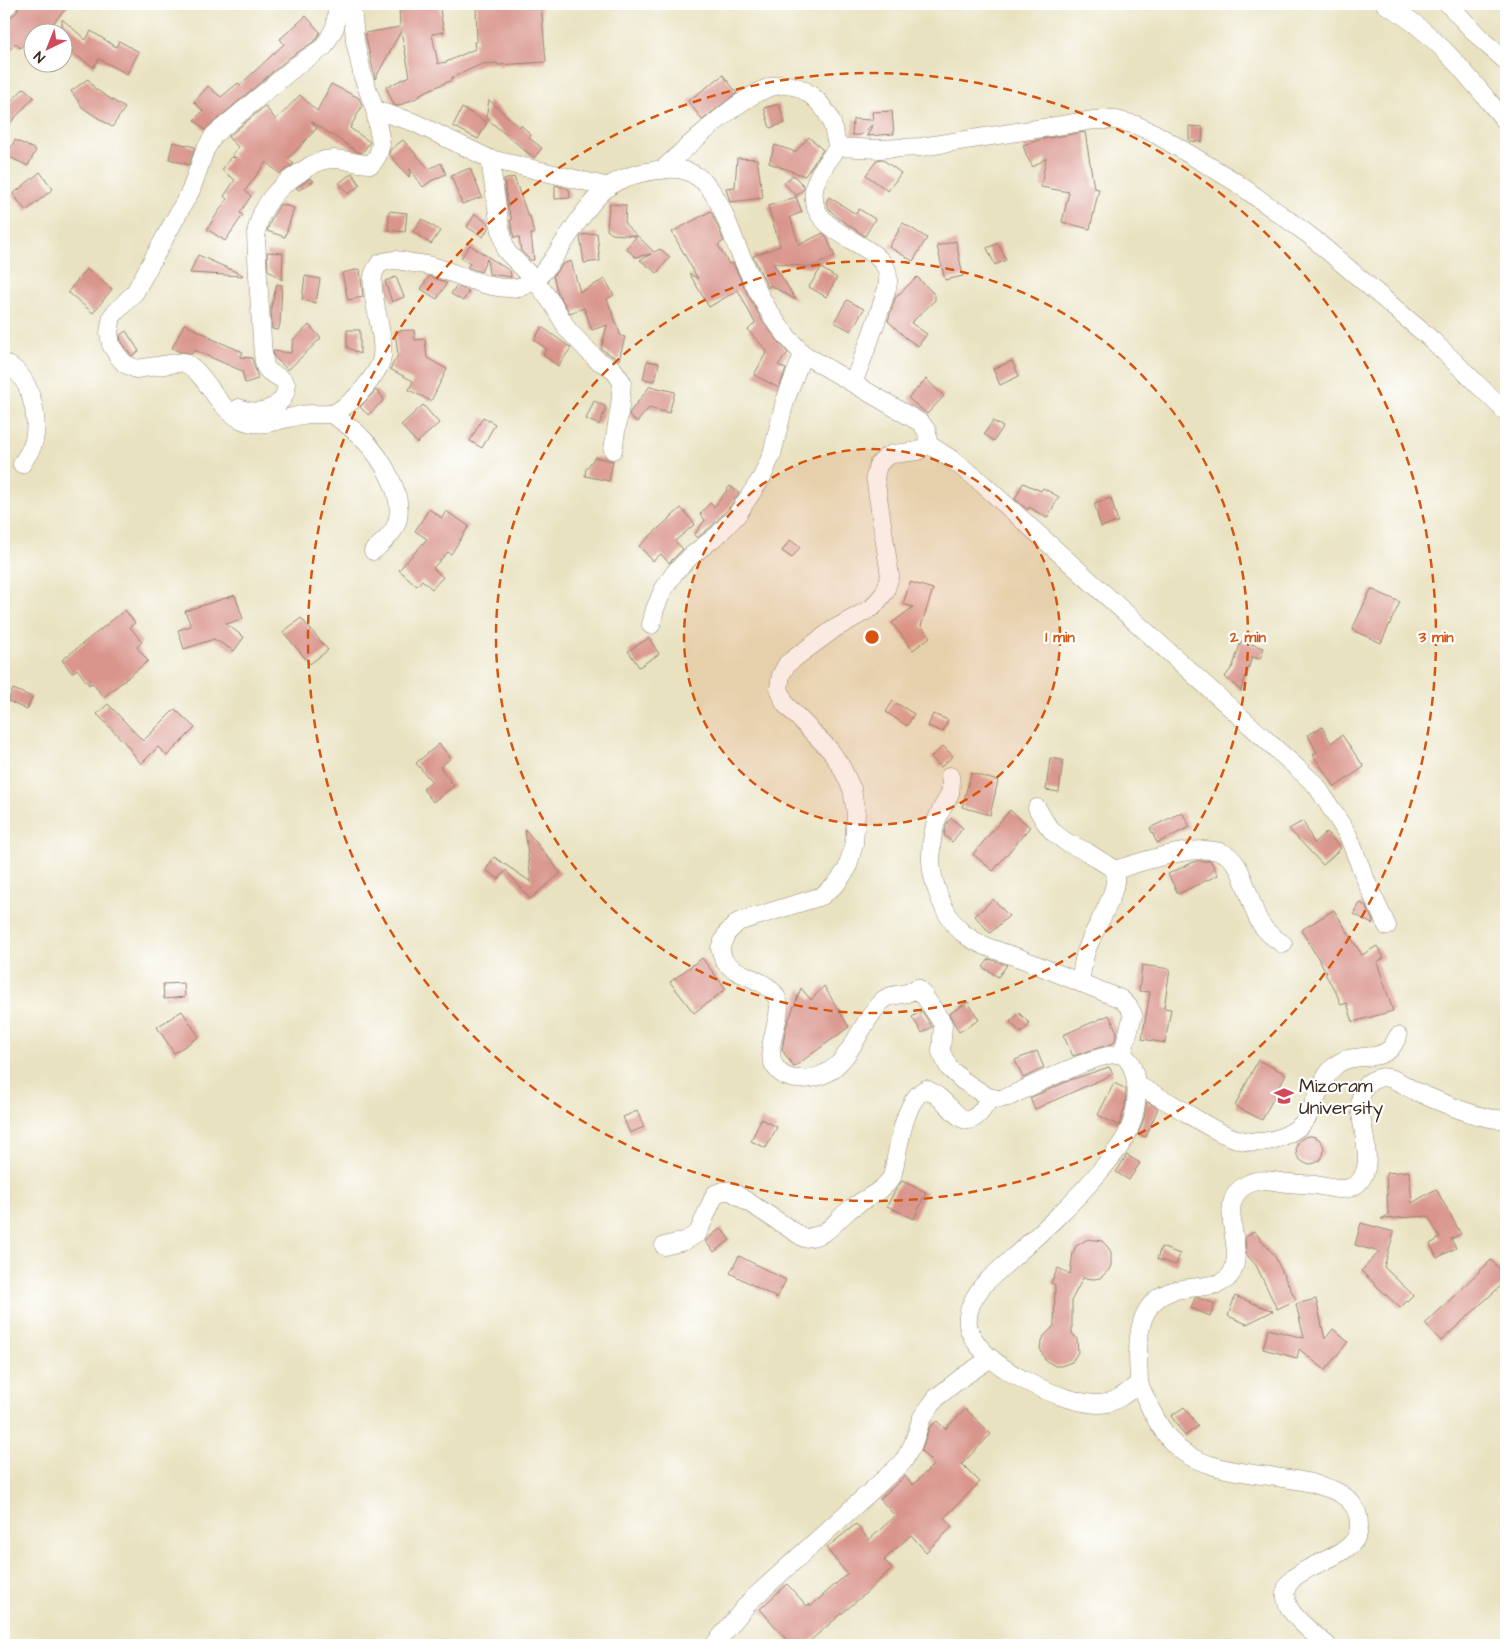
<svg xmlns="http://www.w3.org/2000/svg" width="1510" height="1649" font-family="'Architects Daughter',sans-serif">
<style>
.building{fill:#d9948b}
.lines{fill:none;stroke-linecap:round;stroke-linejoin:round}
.minor-casing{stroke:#928670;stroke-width:19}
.minor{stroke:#fff;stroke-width:18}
.ring{fill:none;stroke:#d7540e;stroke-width:2.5;stroke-dasharray:9 6}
.labels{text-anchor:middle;stroke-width:4.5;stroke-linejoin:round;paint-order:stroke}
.poi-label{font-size:19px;fill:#3b2a1e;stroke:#fff;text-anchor:start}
.centre{fill:#d7540e;stroke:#fff;stroke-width:2.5}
.ring-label{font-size:15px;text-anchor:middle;font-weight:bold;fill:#d7540e;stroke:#fff;stroke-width:4.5;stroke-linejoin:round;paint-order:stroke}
</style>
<rect width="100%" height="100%" fill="#fff"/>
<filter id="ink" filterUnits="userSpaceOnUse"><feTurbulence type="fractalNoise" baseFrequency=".02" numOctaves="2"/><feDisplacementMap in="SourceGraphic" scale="10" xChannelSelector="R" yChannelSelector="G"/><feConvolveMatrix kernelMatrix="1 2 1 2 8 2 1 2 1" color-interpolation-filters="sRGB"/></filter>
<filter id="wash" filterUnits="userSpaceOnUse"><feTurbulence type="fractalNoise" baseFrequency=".0096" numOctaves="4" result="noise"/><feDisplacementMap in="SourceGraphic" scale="20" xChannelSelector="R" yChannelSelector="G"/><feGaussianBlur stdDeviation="1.12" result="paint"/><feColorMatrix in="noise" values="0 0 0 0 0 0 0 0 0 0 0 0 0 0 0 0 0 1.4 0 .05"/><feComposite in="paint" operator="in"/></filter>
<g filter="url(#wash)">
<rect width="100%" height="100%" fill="#e9e2c1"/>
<g id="blocks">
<g class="building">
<path d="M19,4H70L46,31L41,27L35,32H32V35L20,48L16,43L4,56V19L11,17L17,12Z"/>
<path d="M399,4H439L444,32L432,34L438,64L444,62V63L475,49L474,42H477L476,4H541L546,62L498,65L497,63L482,64L451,78L452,80L420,94L421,96L398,106L394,105L386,87L410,76L401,31L375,79L365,33L400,27Z"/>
<path d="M306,16L320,32L316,40L289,58L205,130L194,120L203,111L194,102L208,86L221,97L238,83L240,85L284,44L280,39Z"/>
<path d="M62,19L86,40L91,31L116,47L119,41L139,52L127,74L99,59L94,67L75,55L62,43Z"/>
<path d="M723,75L737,93L702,120L688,101Z"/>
<path d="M88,79L95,89L125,108L112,127L83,108L71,91Z"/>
<path d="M331,84L359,98L362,106L350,128L370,142L362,153L358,152L311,121L317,128L288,159L294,164L280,174L266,162L245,191L251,196L240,213L243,215L225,241L207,229L227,199L224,196L235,180L222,170L231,157L236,158L232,155L238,147L228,137L265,106L276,120L300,95L317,111Z"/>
<path d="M24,88L34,97L4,130V109Z"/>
<path d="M489,100L519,127L521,125L531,135L529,138L542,148L534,158L486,118Z"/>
<path d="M779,104L785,123L770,128L764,108Z"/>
<path d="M462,108L487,122L478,139L453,126Z"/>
<path d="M892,111L894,134L867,136L873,124L861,135H852L853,119L873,120L872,112Z"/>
<path d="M1189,126L1203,127L1202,142L1189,141Z"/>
<path d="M1085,132L1094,188L1099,189L1090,229L1062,222L1069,192L1041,187L1046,158L1033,167L1027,157L1023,145L1043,139Z"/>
<path d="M809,137L823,150L805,176L769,163L775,145L793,151L794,153Z"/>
<path d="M15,140L36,150L28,166L7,156Z"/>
<path d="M403,140L429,169L441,163L446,174L431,181L423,187L410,169L409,177L389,154L390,150Z"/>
<path d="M173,142L195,147L189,165L169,159Z"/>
<path d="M737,158L757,159L763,198L730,202L726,188L735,187Z"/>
<path d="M882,159L901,173L888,191L866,175L877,160Z"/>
<path d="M470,168L482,197L462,204L451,176Z"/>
<path d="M40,172L53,189L26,211L13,194Z"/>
<path d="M352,173L360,185L348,194L339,183Z"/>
<path d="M793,175L804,186V189L796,196L784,183Z"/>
<path d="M514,177L528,216H530L534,234H531L534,260H530L521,251L519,237L514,238L510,220H512L508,208L504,180Z"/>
<path d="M310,178L314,181L299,190L296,188Z"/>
<path d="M555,185L569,189L570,198L555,199Z"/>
<path d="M796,197L802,212L790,217L799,245L823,233L826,236L835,256L811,267L773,263L796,300L770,285L768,288L753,256L780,246L768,206Z"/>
<path d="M829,197L856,214L859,209L875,219L865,236L838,218L830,210L826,202Z"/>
<path d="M280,204L294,208L285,237L267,231L272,218Z"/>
<path d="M609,204L626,205L625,224L654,252L660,249L670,257L657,273L640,260L651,254L635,257L626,248L637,236L612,234L607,230Z"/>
<path d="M389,211L407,213L405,232L388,230Z"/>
<path d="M711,211L724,241L718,245L729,264L733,263L748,295L763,322L788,353L778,365L786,369L779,388L754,375L767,351L748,330L755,323L738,290L709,307L689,273L698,279L672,232Z"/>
<path d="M475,214L488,223L489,227L483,237L467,227Z"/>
<path d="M422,219L440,231L431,244L413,232Z"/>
<path d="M903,223L927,238L913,261L889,247Z"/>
<path d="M597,233L600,261L584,263L580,237L582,235Z"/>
<path d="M956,241L963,276L945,280L937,246Z"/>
<path d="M998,243L1006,260L995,265L987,248Z"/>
<path d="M470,245L510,271L511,277L489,274L487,259L481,272L467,267L470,264L461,258Z"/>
<path d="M267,252L283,253L282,280L268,270Z"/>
<path d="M198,255L243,275L242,276L190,273Z"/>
<path d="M571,261L580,292L605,279L614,295L607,299L621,336L625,337L619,360L601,349L607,325L592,330L584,308L570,313L558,293L553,276L563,264Z"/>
<path d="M821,268L837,278L826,297L809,287Z"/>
<path d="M86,269L112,289L93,313L68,292Z"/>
<path d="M360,269L363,297L348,300L342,273Z"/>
<path d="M305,276L320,279L316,303L302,300Z"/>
<path d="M429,276L447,283L437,299L421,289Z"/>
<path d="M396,277L404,297L392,302L385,281Z"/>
<path d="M917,277L935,295V300L911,323L927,334L918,346L906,338L888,321L895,298Z"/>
<path d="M277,284L282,285L280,324L278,330L272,329L271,307Z"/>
<path d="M456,286L469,291L463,301L451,294Z"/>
<path d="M847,300L864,309L851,331L834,322Z"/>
<path d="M184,324L211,337L210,338L243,352L240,357L252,358L258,379L245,383L242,371L194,350L192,354L180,352L172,348Z"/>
<path d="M309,325L321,338L288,370L274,357L273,351L291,353L293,340Z"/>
<path d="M542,327L571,348L558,366L543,355L547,349L534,340Z"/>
<path d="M347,330H360V354L347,347Z"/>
<path d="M414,330L415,340L425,339L427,358L447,369L431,401L409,390L413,381L390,369L398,355L395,331Z"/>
<path d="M126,331L139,351L132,356L121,341L120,335Z"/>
<path d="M647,361L659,363L655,381L643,379Z"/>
<path d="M1012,361L1019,376L1000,385L993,369Z"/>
<path d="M926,379L944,396L927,414L908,398Z"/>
<path d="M650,386L675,392L669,413L649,408L637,422L629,416L630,412Z"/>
<path d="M376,390L383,397V401L368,415L360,407Z"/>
<path d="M594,401L605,406V411L599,425L586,419Z"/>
<path d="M423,405L439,423L417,443L401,425Z"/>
<path d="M483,417L495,424L482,448L470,441Z"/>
<path d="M993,421L1003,427L994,441L984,434Z"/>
<path d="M595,457L613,461L609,481L585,476L586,469Z"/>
<path d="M1023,483L1041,491L1043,488L1059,497L1047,518L1029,507L1028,510L1015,499Z"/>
<path d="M730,486L739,493L729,508L712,526L697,538L694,535L705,520L700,514L710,503L714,507Z"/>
<path d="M1111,498L1118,522L1101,527L1094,503Z"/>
<path d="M681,508L695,524L675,541L683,549L669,563L661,554L653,561L639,546Z"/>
<path d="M429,509L442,518L446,511L469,526L451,554L448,552L433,568L443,577L432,589L422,580L417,586L399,570L427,539L415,531Z"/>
<path d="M790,540L800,547L792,558L782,551Z"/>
<path d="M910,582L933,589L921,626L930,637L913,650L892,623L913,607L903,604Z"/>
<path d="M1371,589L1400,602L1381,643L1352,630Z"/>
<path d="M235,595L243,619L226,624L244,637L234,651L214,639L184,649L178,630L191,626L185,611Z"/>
<path d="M125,610L135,623L130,627L142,642L137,647L148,661L104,697L92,683L89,685L77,669L72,673L62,660Z"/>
<path d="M301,618L328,650L310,664L283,632Z"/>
<path d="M649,638L659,654L639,667L628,651Z"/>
<path d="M1241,641L1264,648L1260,659L1252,657L1241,691L1225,677L1233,666Z"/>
<path d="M13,689L32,697L27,710L8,701Z"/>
<path d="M893,701L914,714L907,726L886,712Z"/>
<path d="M108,704L143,741L175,709L195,728L167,756L158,747L141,764L125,743L97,714Z"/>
<path d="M933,714L948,720L943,732L928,726Z"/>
<path d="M1322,727L1331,743L1342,735L1364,767L1335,787L1313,755L1317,752L1308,735Z"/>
<path d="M439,744L451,758L440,767L454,786L433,802L423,789L432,782L416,763Z"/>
<path d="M943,746L953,756L941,767L931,757Z"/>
<path d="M1050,758L1063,760L1059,792L1046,790Z"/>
<path d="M971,773L998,781L990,815L962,807Z"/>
<path d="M1010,810L1030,827L993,871L973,854Z"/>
<path d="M1182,812L1190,827L1157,843L1150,828Z"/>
<path d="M951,818L963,828L952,842L944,835L947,823Z"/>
<path d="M1303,821L1314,843L1326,832L1341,848L1323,865L1289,829Z"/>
<path d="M525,829L561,873L530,899L506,870L499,879L486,870L494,857L531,882Z"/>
<path d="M1196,861H1211L1218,875L1178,894L1168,874Z"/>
<path d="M993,899L1009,916L990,933L975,916Z"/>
<path d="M1360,903L1366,906L1373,921L1372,924L1354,914Z"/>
<path d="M1334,910L1362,955L1377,946L1384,958L1377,962L1393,1011L1353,1022L1347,1003L1341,1005L1336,992L1325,974L1327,973L1301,930Z"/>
<path d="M702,958L726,989L694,1013L670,982Z"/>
<path d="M989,959L1007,965L998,977L983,967Z"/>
<path d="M1142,965L1170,969L1164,1008L1171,1009L1165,1043L1142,1039L1150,992L1139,991Z"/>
<path d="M184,983L185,997L164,999L163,984Z"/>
<path d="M824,986L849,1027L794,1067L782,1050L786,1027L801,988L811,1000Z"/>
<path d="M968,1002L979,1020L959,1032L949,1014Z"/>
<path d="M182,1011L199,1037L174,1053L157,1027Z"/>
<path d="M922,1011L932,1027L922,1033L912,1017Z"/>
<path d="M1019,1013L1030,1024L1021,1033L1010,1022Z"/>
<path d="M1109,1015L1117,1032L1114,1043L1073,1056L1063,1035Z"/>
<path d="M1037,1051L1044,1068L1023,1078L1015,1060Z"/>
<path d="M1258,1060L1286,1074L1262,1120L1235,1106Z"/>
<path d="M1109,1067L1113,1074L1035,1109L1030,1098L1070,1080Z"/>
<path d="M1114,1083L1126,1089L1125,1106L1119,1126L1098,1115Z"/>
<path d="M1147,1102L1158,1108L1146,1137L1138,1135L1144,1118Z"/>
<path d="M637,1111L644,1127L630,1133L623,1117Z"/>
<path d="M761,1119L777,1127L766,1148L751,1141Z"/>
<circle cx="1310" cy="1150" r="14"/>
<path d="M1127,1155L1140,1163L1129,1180L1116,1172Z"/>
<path d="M1409,1171L1412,1203L1436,1189L1461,1234L1451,1239L1456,1248L1437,1258L1430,1244L1440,1238L1428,1216L1381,1219L1388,1215L1386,1173Z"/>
<path d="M902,1181L926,1192L914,1219L887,1206L895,1191Z"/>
<path d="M1361,1223L1394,1232L1384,1267L1413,1295L1400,1308L1361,1271L1379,1252L1355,1245Z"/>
<path d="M721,1228L730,1240L714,1252L705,1241Z"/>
<path d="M1254,1231L1274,1255L1296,1300L1277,1309L1256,1265L1246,1254L1245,1238Z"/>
<path d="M1088,1239L1102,1241L1107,1246L1111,1252V1265L1109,1270L1100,1278L1094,1279L1083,1278L1072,1299V1333L1077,1339L1078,1352L1072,1362L1061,1366H1055L1045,1360L1040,1348L1044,1336L1054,1326L1055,1285L1051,1283L1058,1268L1070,1274L1073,1253L1076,1246Z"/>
<path d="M1161,1247L1180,1254L1176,1265L1157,1259Z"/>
<path d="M739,1256L786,1280L777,1298L730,1273Z"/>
<path d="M1491,1260L1506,1276V1281L1441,1341L1425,1324Z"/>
<path d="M1235,1296L1273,1311L1247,1324L1228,1316Z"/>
<path d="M1195,1298H1199L1215,1304L1210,1316L1191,1308Z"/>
<path d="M1316,1299L1325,1339L1333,1329L1348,1342L1325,1370L1299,1349L1297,1358L1263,1349L1268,1329L1304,1338L1296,1304Z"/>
<path d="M1184,1407L1198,1426L1185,1436L1171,1416Z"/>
<path d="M966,1409L991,1434L962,1464L980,1482L944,1518L952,1527L926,1552L911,1535L884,1560L892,1568L866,1593L805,1645H791L760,1609L787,1584L807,1606L809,1604L811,1606L847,1574L826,1548L856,1524L869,1540L895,1516L880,1499L905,1476L913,1485L934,1464L921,1451L929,1428L937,1421L945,1429Z"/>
</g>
</g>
</g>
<g filter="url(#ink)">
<use href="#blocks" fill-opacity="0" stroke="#928670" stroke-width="1"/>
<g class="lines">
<defs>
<g id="minor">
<path d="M338,4L335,27L324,47L296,66L214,135L205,150L191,190L135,292L112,316L109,333L111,345L118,356L125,364L136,369L184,362C208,375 215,406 240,419C261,430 281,418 303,415C312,413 321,415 330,414C338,413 352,401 358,395C366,386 375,376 380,364C389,342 370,302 373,277C373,272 377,267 380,263C385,262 390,260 395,260C400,260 407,262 413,263C421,264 428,265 435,267C462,275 500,296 526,285C539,280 550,264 557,253C571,232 589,202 608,187C624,175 647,171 666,169C712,164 724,216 738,249C744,262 750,276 757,290C769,314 784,335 803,354L921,423L927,431L928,444L918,451L893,454L886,457L878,465L875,477L890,576L885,592L873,607L834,629L800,654L787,664L781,675L779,688L785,704L830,750L842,768L852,789L856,813L854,844L847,869L836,884L822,896L738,922L727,933L720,948C722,952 722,958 725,962C740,979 770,978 778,1001C783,1017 764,1046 774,1065C779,1074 788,1079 799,1079C848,1080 853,1033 880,1003C888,994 896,996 907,993C910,992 914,990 917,988L925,997L943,1024L941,1052L949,1068L962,1080L988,1097L999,1099L1008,1097C1027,1088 1106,1049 1122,1055C1131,1059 1133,1069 1135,1077C1139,1097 1135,1119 1126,1136C1120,1148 1110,1159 1101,1170C1066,1212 1024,1247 984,1284C975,1296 966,1309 968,1325C975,1365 1063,1404 1099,1404C1115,1404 1128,1392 1139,1383C1138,1350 1132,1304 1172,1291C1182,1288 1195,1288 1205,1286C1215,1285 1226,1283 1231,1274C1248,1248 1212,1201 1248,1184C1261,1177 1275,1182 1289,1183C1297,1184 1306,1184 1315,1185C1329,1187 1346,1194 1358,1183C1386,1156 1335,1090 1379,1078C1391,1074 1406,1087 1417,1092C1439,1101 1483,1122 1506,1119"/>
<path d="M1385,4C1435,31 1470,79 1506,122"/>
<path d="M1448,4L1483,41L1506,61"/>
<path d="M4,9L9,4"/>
<path d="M375,110L413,122L490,159L609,187"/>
<path d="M838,147L878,149L921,147L1094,120H1116L1136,125L1154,133L1234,181L1309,235L1432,340L1506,412"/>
<path d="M490,159L499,222L506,251L535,280L554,306L568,330L597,360L613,369L622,382L620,406L613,450"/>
<path d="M662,170C687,147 747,88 780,85C802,83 823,102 831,121C834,129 835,139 838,147C829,160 816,175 814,190C808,233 873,241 886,268C887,270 888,276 888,279C889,286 885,294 883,301C874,329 864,356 853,383"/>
<path d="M4,363C30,373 41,418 33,444C31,451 25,458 22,464"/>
<path d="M239,408C255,416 282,410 286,390C289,376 269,377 265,366C262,355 262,336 261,324C259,294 257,263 256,233C261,205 278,186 301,172C310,165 322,159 333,159C347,159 358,165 372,164L378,155L381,144L375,110L363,77L355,41L352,4"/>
<path d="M331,414C342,421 352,427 361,437C381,456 410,501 394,529C389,538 381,544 373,551"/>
<path d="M928,444L951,459L976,478L1316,785L1348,835L1367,883L1387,926"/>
<path d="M651,625L655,609L663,590L675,572L691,556L719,534L737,515L762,477L772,454L785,401L803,354"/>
<path d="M950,776C953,798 947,796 939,814C934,826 931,842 931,855C930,879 944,918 963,933C980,947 1003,952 1022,959C1055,972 1088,986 1121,999L1129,1007L1133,1015L1122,1055"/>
<path d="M1037,808L1045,822L1053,832L1066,842L1087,852L1115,870C1119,895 1095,925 1087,949C1083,959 1082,972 1080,983"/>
<path d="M1115,870C1140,862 1205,840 1227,855C1239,863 1243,879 1248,892C1256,917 1259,929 1283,944"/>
<path d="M1137,1085C1150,1092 1163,1099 1177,1107C1198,1120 1228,1141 1253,1142C1269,1143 1290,1136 1302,1124C1318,1107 1317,1081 1336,1065C1352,1052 1375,1062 1390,1049C1393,1046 1396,1040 1398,1036"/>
<path d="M664,1246L685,1241L698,1233L715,1194L723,1191H731L804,1238C829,1236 832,1224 849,1210C865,1197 880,1195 892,1177C898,1153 903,1099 926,1089C957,1102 962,1146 990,1098"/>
<path d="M1139,1383C1147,1403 1157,1425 1172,1442C1193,1467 1239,1472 1270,1476C1285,1479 1303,1480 1318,1485C1332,1489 1344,1493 1353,1505C1358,1511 1359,1519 1359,1526C1359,1566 1270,1562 1288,1605C1292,1617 1317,1637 1327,1645"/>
<path d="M714,1645L750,1601L903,1462L913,1444L922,1417L937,1397L961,1378L991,1358"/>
</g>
</defs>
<use href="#minor" class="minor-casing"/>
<use href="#minor" class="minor"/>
</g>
</g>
<circle cx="872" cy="637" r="188" fill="#d7540e" fill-opacity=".12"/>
<g class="ring">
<circle cx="872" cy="637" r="188"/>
<circle cx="872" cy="637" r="376"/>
<circle cx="872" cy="637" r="564"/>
</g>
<defs>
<symbol id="university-bare" viewBox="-9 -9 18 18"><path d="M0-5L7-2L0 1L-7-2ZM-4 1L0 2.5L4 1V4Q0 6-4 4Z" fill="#d1495b" stroke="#fff" stroke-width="2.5" paint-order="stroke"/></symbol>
</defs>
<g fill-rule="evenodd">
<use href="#university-bare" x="1270" y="1082" width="28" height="28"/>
</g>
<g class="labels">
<g class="poi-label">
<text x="1299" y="1092">Mizoram<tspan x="1299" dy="22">University</tspan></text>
</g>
</g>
<circle cx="872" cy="637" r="8" class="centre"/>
<g class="ring-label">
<text x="1060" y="642">1 min</text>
<text x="1248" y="642">2 min</text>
<text x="1436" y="642">3 min</text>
</g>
<rect width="1510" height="1649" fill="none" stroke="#fff" stroke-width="20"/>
<g transform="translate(48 48) rotate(223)"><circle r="24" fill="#ffffff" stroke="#b1aaa5"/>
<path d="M0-4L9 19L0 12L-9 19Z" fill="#d1495b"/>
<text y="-8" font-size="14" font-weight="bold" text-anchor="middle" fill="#3b2a1e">N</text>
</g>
</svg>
